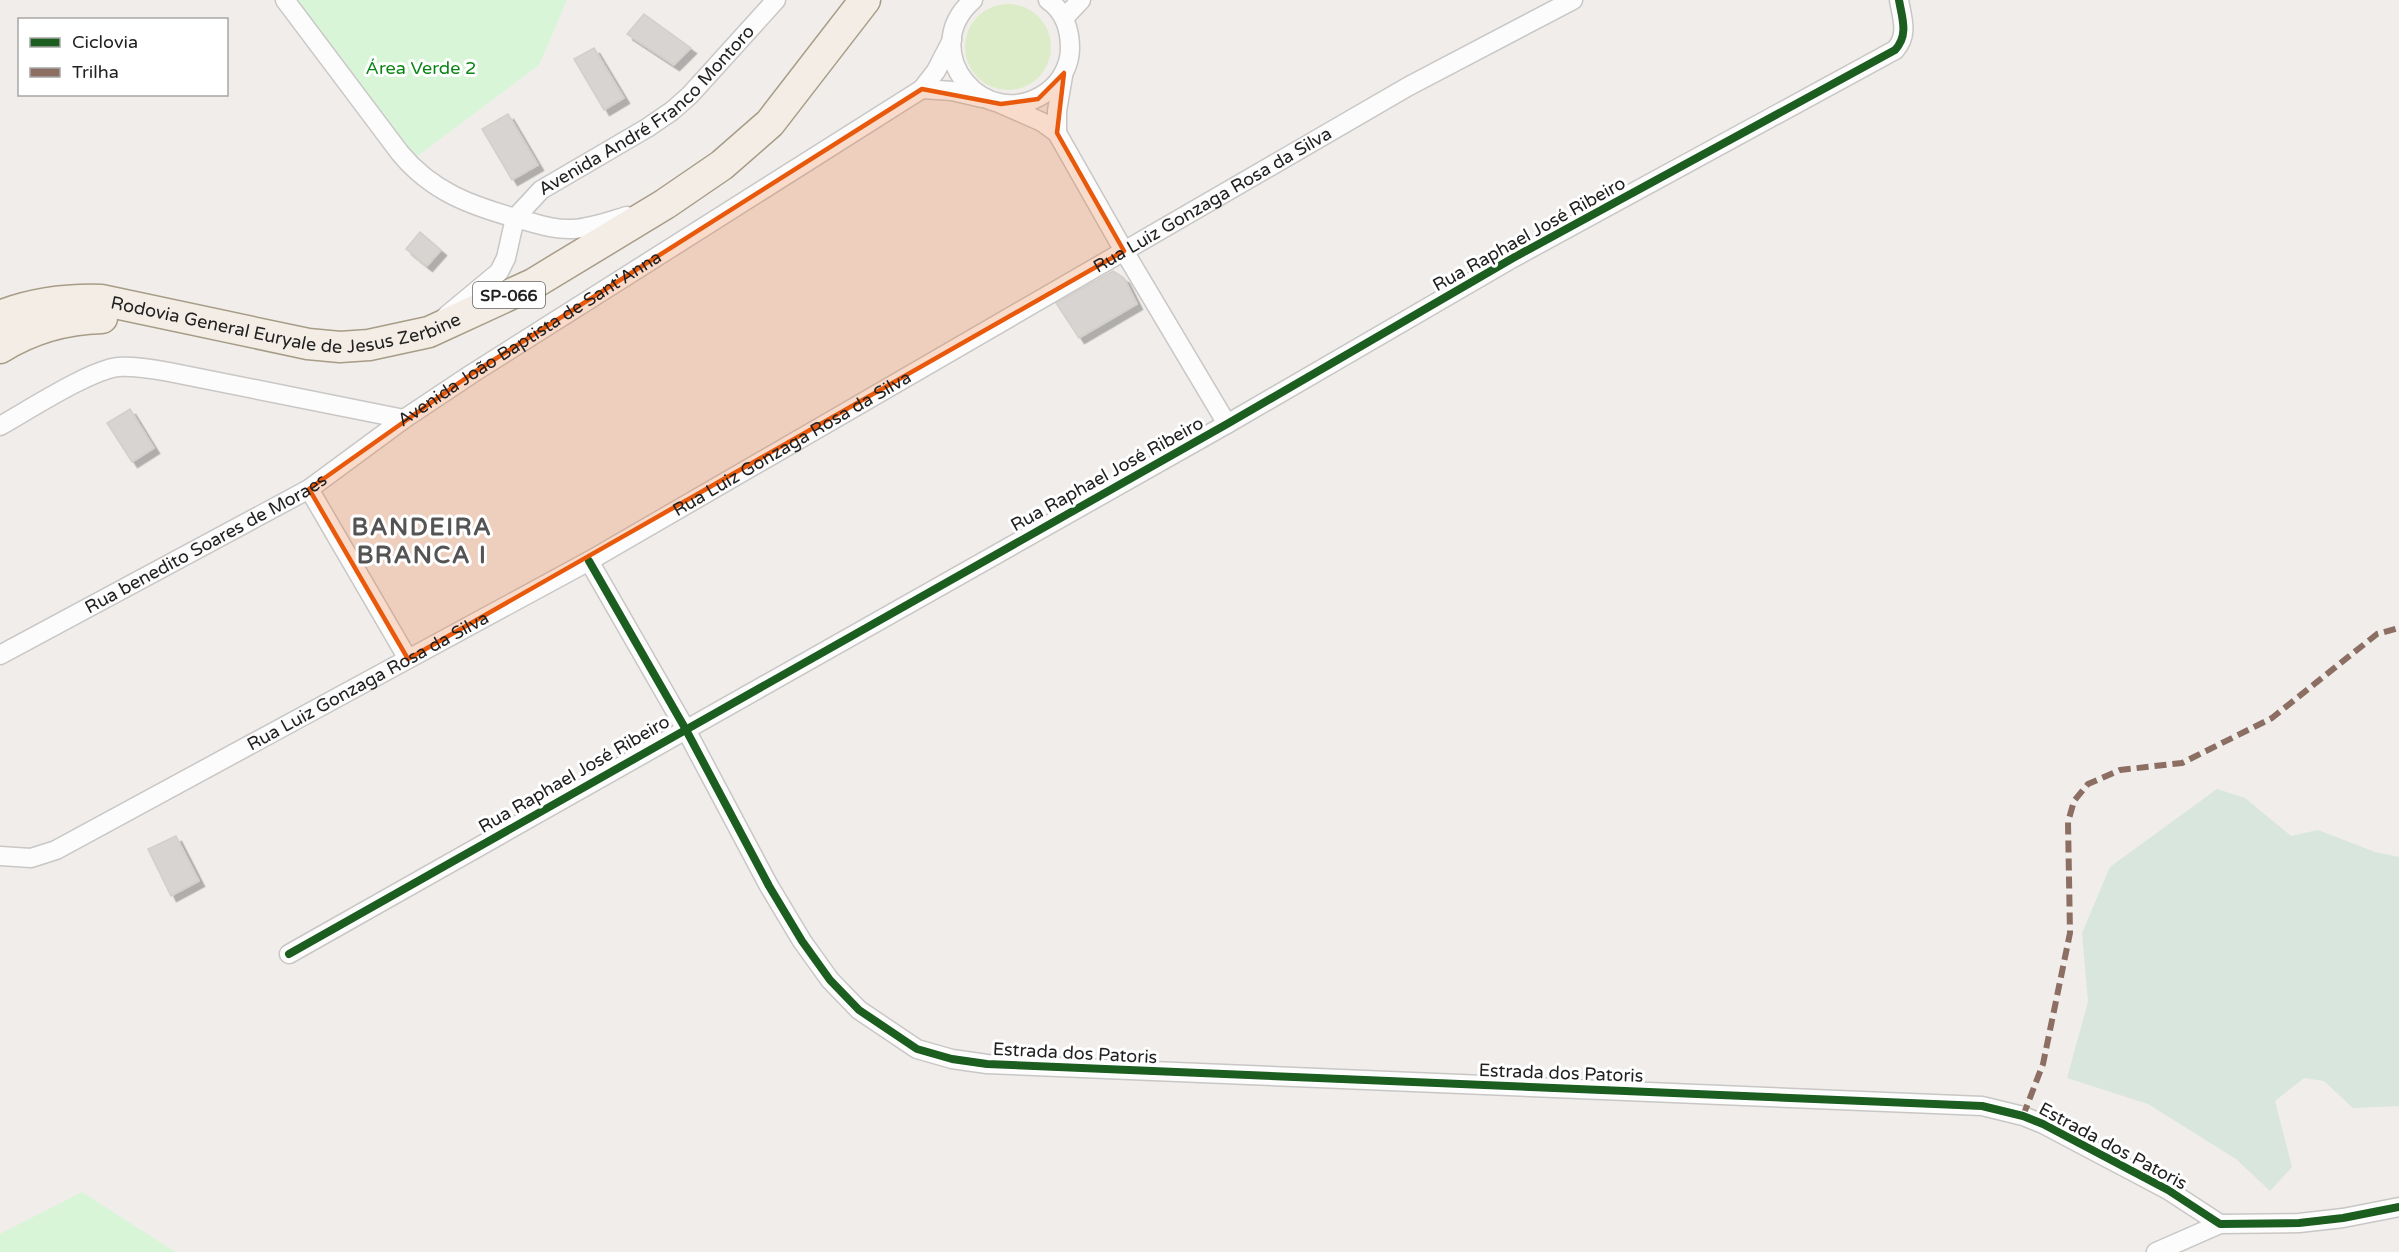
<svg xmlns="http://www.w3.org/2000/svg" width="2399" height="1252" font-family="'Varela Round',sans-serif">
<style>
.grass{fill:#dcecc9}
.wetland{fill:#d8e6dd}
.park{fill:#d9f5d8}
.building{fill:#d7d4d1;stroke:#d3cfcb;stroke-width:1.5;filter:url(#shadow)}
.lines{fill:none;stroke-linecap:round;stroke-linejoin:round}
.street-casing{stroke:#c8c7c6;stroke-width:21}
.primary-casing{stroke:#a79c86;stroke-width:33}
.street{stroke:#fdfcfc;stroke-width:18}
.primary{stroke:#f3ede6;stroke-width:30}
.quiet{stroke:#8d6e63;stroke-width:6;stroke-dasharray:12 6;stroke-linecap:butt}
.cycleway-casing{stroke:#fff;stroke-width:11}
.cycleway{stroke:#1b5e20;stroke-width:8}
.marked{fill:#e8590c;fill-opacity:0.2;stroke:#e8590c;stroke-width:4.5;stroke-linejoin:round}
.labels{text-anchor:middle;stroke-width:6;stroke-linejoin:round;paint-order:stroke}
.shield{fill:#fff;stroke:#646464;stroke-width:1.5}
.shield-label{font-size:16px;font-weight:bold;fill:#212121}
.park-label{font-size:18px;fill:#0a8515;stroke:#fff}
.street-label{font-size:18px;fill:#212121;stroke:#fff}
.district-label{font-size:24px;font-weight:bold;letter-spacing:1.5px;fill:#545454;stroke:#fff}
</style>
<defs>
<filter id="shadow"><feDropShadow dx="5.5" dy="5.5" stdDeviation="0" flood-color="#0004"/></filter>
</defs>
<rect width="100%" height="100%" fill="#f0edea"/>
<circle class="grass" cx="1008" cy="47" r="43"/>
<path class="wetland" d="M2217,789L2245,798L2291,836L2318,830L2375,852L2399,857V1106L2353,1108L2324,1081L2304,1078L2275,1101L2292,1167L2270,1191L2236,1159L2148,1104L2067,1078L2088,1002L2082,933L2110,867Z"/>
<g class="park">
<path d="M285,0H567L539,65L408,163Z"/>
<path d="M82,1192L175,1252H0V1234Z"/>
</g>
<g class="building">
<path d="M644,14L691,48L674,65L627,34Z"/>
<path d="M594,48L624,98L604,110L574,59Z"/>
<path d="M508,114L538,165L512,180L482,129Z"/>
<path d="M420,232L441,250L427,266L406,249Z"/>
<path d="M1113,271L1124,278L1137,304L1079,338L1056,303Z"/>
<path d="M130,409L154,448L132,462L107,423Z"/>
<path d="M176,836L199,881L171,896L148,849Z"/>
</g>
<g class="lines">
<defs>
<g id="street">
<path d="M285,0L400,153C432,192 472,206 519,219C537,224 555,230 573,229C592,228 610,221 627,216"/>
<path d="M973,0C915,51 985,136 1047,92C1061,82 1070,65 1070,48C1070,30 1064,11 1048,0"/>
<path d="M1064,18L1081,0"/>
<path d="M922,89L952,91L982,98"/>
<path d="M1001,104L1042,122L1057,133L1124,251L1227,424"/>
<path d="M1057,133V111L1063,76"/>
<path id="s1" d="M446,316L499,272L506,258L515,218L541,190L647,128L672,111L690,95L776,0"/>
<path d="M0,426C27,411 90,370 118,367C135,366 152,369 169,372L404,419"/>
<path d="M309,489L408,659"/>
<path d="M589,561L685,728L769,886L802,941L830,980L859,1010L917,1049L952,1059L987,1064L1982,1106L2023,1116L2043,1124L2168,1190L2220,1224L2299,1223L2343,1218L2399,1207"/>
<path id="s2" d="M0,655L309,489L404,419L473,373L922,89L936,71L952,40"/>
<path id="s3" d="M0,856L31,858L56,850L589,561L1409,86L1573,0"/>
<path d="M289,954L1227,424L1513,258L1895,50C1909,35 1902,18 1899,0"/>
<path d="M2156,1252L2220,1224"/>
</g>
<g id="primary">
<path id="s4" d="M0,316C33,303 66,299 101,300L308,344L340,347L369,345L429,332L533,284L665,204L722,165L770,123L865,0"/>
<path d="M0,348C32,328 64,319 102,318"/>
</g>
</defs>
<use href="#street" class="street-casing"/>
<use href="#primary" class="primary-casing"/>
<use href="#street" class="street"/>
<use href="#primary" class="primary"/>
<path class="quiet" d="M2023,1116L2043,1064L2070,933L2068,822L2074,801L2088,784L2120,770L2182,763L2272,718L2377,634L2399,628"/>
<defs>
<g id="cycleway">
<path d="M589,561L685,728L769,886L802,941L830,980L859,1010L917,1049L952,1059L987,1064L1982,1106L2023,1116L2043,1124L2168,1190L2220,1224L2299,1223L2343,1218L2399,1207"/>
<path d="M289,954L1227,424L1513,258L1895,50C1909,35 1902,18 1899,0"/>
</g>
</defs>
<use href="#cycleway" class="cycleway-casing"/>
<use href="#cycleway" class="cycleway"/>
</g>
<path class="marked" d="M1064,73L1057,133L1124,251L408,659L309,489L473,373L922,89L1001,104L1038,99Z"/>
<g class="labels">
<rect class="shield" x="473" y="282" width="72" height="26" rx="4.5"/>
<g class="shield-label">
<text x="509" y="301">SP-066</text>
</g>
<g class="park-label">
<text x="421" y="74">Área Verde 2</text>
</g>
<g class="street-label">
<text dy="6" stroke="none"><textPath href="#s1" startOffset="297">Avenida André Franco Montoro</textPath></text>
<text dy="6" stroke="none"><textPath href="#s3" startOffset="1384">Rua Luiz Gonzaga Rosa da Silva</textPath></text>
<text transform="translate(1529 234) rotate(-29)" y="6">Rua Raphael José Ribeiro</text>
<text dy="6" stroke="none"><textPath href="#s4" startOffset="292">Rodovia General Euryale de Jesus Zerbine</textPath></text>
<text dy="6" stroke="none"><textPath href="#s2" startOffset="618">Avenida João Baptista de Sant'Anna</textPath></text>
<text dy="6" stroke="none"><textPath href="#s3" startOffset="898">Rua Luiz Gonzaga Rosa da Silva</textPath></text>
<text transform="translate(1107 474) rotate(-29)" y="6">Rua Raphael José Ribeiro</text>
<text dy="6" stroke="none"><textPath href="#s2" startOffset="234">Rua benedito Soares de Moraes</textPath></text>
<text dy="6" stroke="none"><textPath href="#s3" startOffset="412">Rua Luiz Gonzaga Rosa da Silva</textPath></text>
<text transform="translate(574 774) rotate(-30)" y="6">Rua Raphael José Ribeiro</text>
<text transform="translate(1075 1053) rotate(3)" y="6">Estrada dos Patoris</text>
<text transform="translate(1561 1073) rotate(2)" y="6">Estrada dos Patoris</text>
<text transform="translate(2113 1146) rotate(28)" y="6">Estrada dos Patoris</text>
</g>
<g class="district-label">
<text x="422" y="535">BANDEIRA<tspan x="422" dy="28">BRANCA I</tspan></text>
</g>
</g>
<rect x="18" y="18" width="210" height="78" fill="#ffffff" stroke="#a6a6a6" stroke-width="1.5"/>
<rect x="30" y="38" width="30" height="9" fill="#1b5e20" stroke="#a6a6a6" stroke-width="1.5"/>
<text x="72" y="48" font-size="18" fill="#212121">Ciclovia</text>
<rect x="30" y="68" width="30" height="9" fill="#8d6e63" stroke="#a6a6a6" stroke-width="1.5"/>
<text x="72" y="78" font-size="18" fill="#212121">Trilha</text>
</svg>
